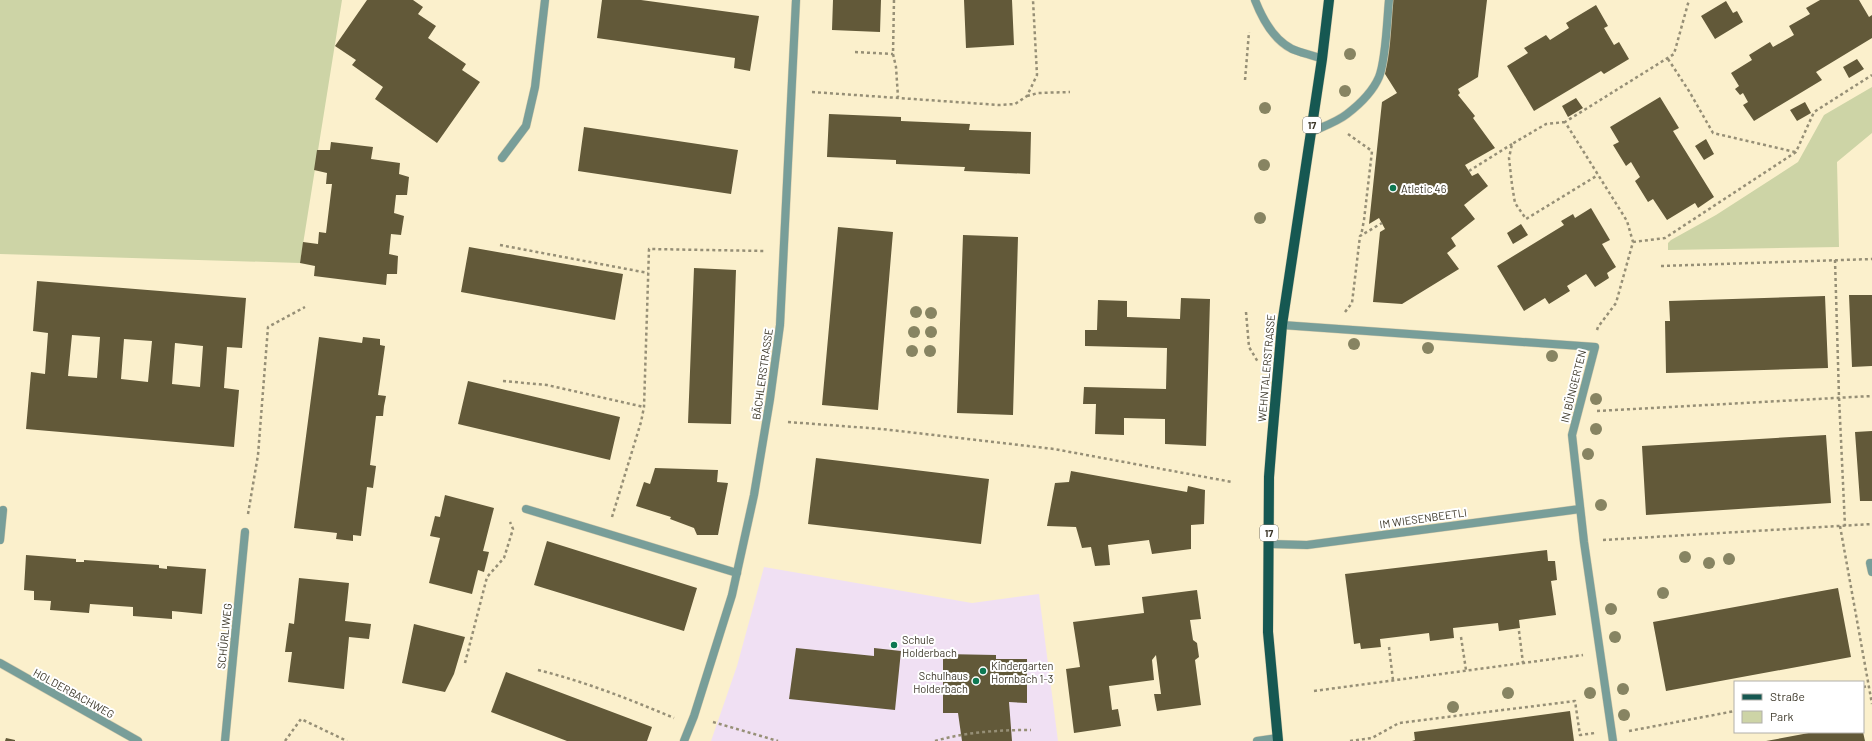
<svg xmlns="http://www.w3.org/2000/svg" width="1872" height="741" viewBox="0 0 1872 741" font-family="Barlow,sans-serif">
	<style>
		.education { fill: #f0e0f3 }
		.green { fill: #cdd4a6 }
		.building { fill: #625939; fill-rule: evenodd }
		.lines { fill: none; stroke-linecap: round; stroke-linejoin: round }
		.service-casing { stroke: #d5cbac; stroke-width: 9 }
		.minor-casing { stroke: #d5cbac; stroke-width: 9 }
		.tertiary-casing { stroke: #d5cbac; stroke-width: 9 }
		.primary-casing { stroke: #d5cbac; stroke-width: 11 }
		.path { stroke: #968f76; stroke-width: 2.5; stroke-dasharray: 3 3; stroke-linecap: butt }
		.service { stroke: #789e99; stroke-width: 8 }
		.minor { stroke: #789e99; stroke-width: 8 }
		.tertiary { stroke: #789e99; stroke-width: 8 }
		.primary { stroke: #165852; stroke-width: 10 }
		.tree { fill: #878462 }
		.poi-dot { fill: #0e7852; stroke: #fff; stroke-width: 1.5 }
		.labels { text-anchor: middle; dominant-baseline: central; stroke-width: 4; stroke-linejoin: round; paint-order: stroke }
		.shield { fill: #fff; stroke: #77746a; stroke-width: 1 }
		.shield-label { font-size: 10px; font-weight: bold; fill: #3d382a }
		.poi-label { font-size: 11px; fill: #3d382a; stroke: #fff; text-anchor: start }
		.street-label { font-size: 11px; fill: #3d382a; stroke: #fff }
	</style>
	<rect width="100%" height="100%" fill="#fbf0cc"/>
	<!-- education -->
	<path class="education" d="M764,567L972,603L1039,594L1058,741H711L737,666Z"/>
	<!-- green -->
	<path class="green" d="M0,0H342L300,263L0,254Z
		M1872,87V133L1837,162L1839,247L1668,250V243L1671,240L1716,215L1798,162L1824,115Z"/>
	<!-- building -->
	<path class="building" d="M367,0H413L423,7L418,14L436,26L428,38L466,64L462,70L480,82L437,143L375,99L383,87L352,65L356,60L335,46Z
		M602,0H641L759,16L750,71L734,68L735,58L597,38Z
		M833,0H881L880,32L832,30Z
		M964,0H1012L1014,45L966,48Z
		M1393,0H1487L1478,77L1458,89L1460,93L1458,95L1475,116L1473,118L1495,148L1465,165L1472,176L1478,173L1488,186L1464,205L1475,219L1451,238L1456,246L1447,253L1459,269L1402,304L1373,302L1380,232L1385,229L1379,218L1369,224L1382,102L1397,93L1385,74Z
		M1820,0H1859L1869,17L1872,15V38L1816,72L1822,80L1754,121L1743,105L1748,102L1743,93L1740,95L1735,89L1739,86L1731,73L1752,60L1749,55L1770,42L1773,47L1794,35L1789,26L1810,14L1806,8Z
		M1726,1L1733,13L1737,11L1743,22L1715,39L1701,16Z
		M1596,5L1608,26L1604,28L1614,45L1619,42L1629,59L1604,74L1601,71L1534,111L1507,66L1528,53L1524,48L1546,35L1550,40L1569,28L1566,23Z
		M1857,59L1864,69L1849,78L1843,67Z
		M1660,97L1679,128L1673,131L1714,197L1698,208L1695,203L1667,220L1653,199L1648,202L1635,181L1640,177L1631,162L1626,166L1613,145L1619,142L1610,127Z
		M1576,98L1583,108L1568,117L1562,106Z
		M1805,102L1811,113L1797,121L1790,110Z
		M829,114L901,117V121L970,124L969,130L1031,132L1030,174L964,171L965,167L896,164V160L827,157Z
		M584,127L738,150L731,194L578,171Z
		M1706,139L1714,154L1704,160L1695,146Z
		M331,142L373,147L371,159L400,163L399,174L409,177L407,195H396L394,213L404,216L401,235L391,234L389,254L398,256L397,274H387L386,285L314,276L315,266L300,263L303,242L318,244L319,232L326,233L332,184H326L327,173L314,170L317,150H330Z
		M1591,208L1610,240L1602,244L1616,267L1607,273L1609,278L1595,287L1586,274L1567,286L1570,291L1549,304L1545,298L1524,311L1497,266L1564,225L1561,221L1573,214L1575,218Z
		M1521,224L1528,235L1513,244L1507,233Z
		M838,227L893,232L878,410L822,405Z
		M963,235L1018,237L1013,415L957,413Z
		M469,247L623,274L615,320L461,292Z
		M694,268L736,270L731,424L688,423Z
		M37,281L246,298L242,348L227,347L224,388L239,390L234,447L26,429L31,372L45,374L48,333L33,331ZM72,335L100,337L97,378L68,376ZM124,339L152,341L148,382L121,379ZM175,343L203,346L200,387L172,384Z
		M1849,295H1872V366L1852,367Z
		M1825,296L1828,368L1666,373L1665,321H1670L1669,301Z
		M1181,298L1210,299L1206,446L1165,444V419L1124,418V435L1095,434L1096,404H1083L1084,387L1166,389L1167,348L1085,346V330H1097L1098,300L1127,301V317L1180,319Z
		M319,337L362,343L363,337L380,339V345L385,346L378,395L386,396L384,406L383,416H376L370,465L376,466L373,488L367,487L361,536L353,535V541L336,539L337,533L294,528Z
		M468,381L620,417L610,460L458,424Z
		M1872,431V501H1860L1855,432Z
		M1826,435L1831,503L1646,515L1642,446Z
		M816,458L989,479L981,544L808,524Z
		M655,468L718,470L717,482L728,483L718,535H697L694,528L670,519L671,517L636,506L644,482L650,484Z
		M1071,471L1187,492L1188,486L1205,490L1204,524L1191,525V549L1152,554L1149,540L1108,545L1110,565L1095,566L1091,547L1082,548L1076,527L1047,526L1055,483L1069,482Z
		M445,495L494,508L483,551L489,552L484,572L478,570L472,594L429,583L440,538L430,536L435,516L440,517Z
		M547,541L697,588L684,631L534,585Z
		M1547,550L1548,561H1555L1557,580L1551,581L1556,615L1519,620L1520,628L1499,631L1498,623L1453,628L1454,638L1430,641L1429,633L1380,639L1381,647L1361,649L1360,643L1354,644L1345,574Z
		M26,555L76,559V562H84V560L159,565V568L167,569V566L206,569L202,614L172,611V619L133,616V607L90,604L89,613L50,610L51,601L34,600V591L24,590Z
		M299,578L349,583L345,621L371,624L369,639L349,637L344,689L288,682L292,652H285L289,623L294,624Z
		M1838,588L1851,657L1666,691L1653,622Z
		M1197,590L1201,619L1190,620L1193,640L1197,643L1199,657L1195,660L1201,705L1157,711L1154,694H1161L1156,655L1152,660L1154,680L1109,686L1112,710L1118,709L1121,726L1074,733L1066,669L1080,667L1073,622L1144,613L1142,597Z
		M414,624L465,637L454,674L445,692L402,683Z
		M796,648L874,656V648L901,651L895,710L789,699Z
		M943,654L996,655V659H1027V703L1009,702L1012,741H962L958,713H943Z
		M506,672L652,727L647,741H567L491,712Z
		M1570,711L1574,741H1412L1415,740L1414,732Z
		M1814,732H1863L1865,741H1766Z
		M6,738L15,740V741H5Z"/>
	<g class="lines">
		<defs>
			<path id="service" d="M1311,132C1322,127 1337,122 1347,114C1360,104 1373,91 1379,77C1386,60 1387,20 1389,0
				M502,158L526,126L535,87L545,0
				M526,509L737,573
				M0,540L3,510
				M1872,563H1870L1872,572
				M1257,741L1278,738"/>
			<path id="minor" d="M1282,325L1595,347L1572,435L1584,542L1613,741
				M1269,544L1307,545L1580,509
				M0,663L138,741
				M225,741L245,532
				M684,741L694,716L732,595L754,495L770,399L780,325L796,0"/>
			<path id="tertiary" d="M1255,0C1262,18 1274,40 1292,49C1301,53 1313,55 1322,59"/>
			<path id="primary" d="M1278,741L1268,632L1269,477L1272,439L1282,325L1322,59L1329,0"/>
		</defs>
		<!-- service casing -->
		<use href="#service" class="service-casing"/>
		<!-- minor casing -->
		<use href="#minor" class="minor-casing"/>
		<!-- tertiary casing -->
		<use href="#tertiary" class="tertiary-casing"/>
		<!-- primary casing -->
		<use href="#primary" class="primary-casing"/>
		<!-- path -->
		<path class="path" d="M894,0L893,54L896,67L898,97
			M855,52L893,54
			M1668,59L1689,91L1713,133L1795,152
			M1245,80L1249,32
			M812,92L999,105L1015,104L1027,96L1037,75L1033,0
			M1027,96L1038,93L1070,92
			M1565,122L1546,124L1512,144L1509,158L1512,185L1515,203L1526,219L1598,175
			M1348,134L1372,151L1364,220L1361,236
			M1469,171L1512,144
			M1633,242L1665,238L1796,152L1814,112L1872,75
			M500,245L648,273
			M1835,260L1839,397L1845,526
			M1661,266L1872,259
			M1246,312L1249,347L1258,362
			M1345,312L1352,303L1360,236L1382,223
			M1597,330L1598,327L1616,303L1633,242L1627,221L1565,122L1674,54L1689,0
			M503,381L547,385L644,407
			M1597,411L1872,396
			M788,422L882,429L1054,449L1232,482
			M248,514L258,455L268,327L305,307
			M612,517L641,422L644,407L649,249L765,251
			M1840,526L1872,704
			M1603,540L1872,524
			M1519,631L1523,663
			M1461,637L1466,670
			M1389,647L1393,680
			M465,663L487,577L504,558L513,529L510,522
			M538,670C586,682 629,699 674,718
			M1863,687L1869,686
			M1314,691L1583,655
			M713,722L778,741
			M1629,731L1735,711
			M285,741L301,719L347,741
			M935,741C966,732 999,730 1031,730
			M1350,741L1372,738L1399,723L1575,701L1580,735L1595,733"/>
		<!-- service -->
		<use href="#service" class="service"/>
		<!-- minor -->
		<use href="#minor" class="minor"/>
		<!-- tertiary -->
		<use href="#tertiary" class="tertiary"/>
		<!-- primary -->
		<use href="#primary" class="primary"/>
	</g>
	<!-- trees -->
	<g class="tree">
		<circle cx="1350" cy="54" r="6"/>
		<circle cx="1345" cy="91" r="6"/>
		<circle cx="1265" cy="108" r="6"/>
		<circle cx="1264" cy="165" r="6"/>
		<circle cx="1260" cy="218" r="6"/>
		<circle cx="916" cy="312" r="6"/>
		<circle cx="931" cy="313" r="6"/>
		<circle cx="914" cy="332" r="6"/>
		<circle cx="931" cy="332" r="6"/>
		<circle cx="1354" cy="344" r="6"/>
		<circle cx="1428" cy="348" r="6"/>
		<circle cx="912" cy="351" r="6"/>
		<circle cx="930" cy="351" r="6"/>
		<circle cx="1552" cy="356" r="6"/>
		<circle cx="1596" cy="399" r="6"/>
		<circle cx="1596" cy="429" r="6"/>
		<circle cx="1588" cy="454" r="6"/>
		<circle cx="1601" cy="505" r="6"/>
		<circle cx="1685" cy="557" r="6"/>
		<circle cx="1729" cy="559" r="6"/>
		<circle cx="1709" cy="563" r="6"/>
		<circle cx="1663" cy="593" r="6"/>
		<circle cx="1611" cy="609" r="6"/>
		<circle cx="1615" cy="637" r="6"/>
		<circle cx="1623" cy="689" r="6"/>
		<circle cx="1508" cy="693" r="6"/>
		<circle cx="1590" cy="693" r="6"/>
		<circle cx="1453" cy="707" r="6"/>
		<circle cx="1624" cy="715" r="6"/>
	</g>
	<!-- markers -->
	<g class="poi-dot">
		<circle cx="1393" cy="188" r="4"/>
		<circle cx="894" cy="645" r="4"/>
		<circle cx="983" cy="671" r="4"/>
		<circle cx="976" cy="681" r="4"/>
	</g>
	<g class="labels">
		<!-- shield labels -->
		<g class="shield">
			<rect x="1303" y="117" width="18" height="16" rx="3"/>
			<rect x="1260" y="525" width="18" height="16" rx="3"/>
		</g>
		<g class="shield-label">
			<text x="1312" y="125">17</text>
			<text x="1269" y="533">17</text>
		</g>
		<!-- poi labels -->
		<g class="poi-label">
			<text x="1401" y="188">Atletic 46</text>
			<text x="902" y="639">Schule<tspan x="902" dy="13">Holderbach</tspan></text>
			<text x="991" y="665">Kindergarten<tspan x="991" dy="13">Hornbach 1-3</tspan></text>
			<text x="968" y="675" text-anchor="end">Schulhaus<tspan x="968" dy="13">Holderbach</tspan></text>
		</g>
		<!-- street labels -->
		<g class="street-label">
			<text transform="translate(1266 368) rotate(-85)">WEHNTALERSTRASSE</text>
			<text transform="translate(762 374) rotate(-82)">BÄCHLERSTRASSE</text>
			<text transform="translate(1573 386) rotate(-76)">IN BÜNGERTEN</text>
			<text transform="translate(1423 518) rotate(-8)">IM WIESENBEETLI</text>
			<text transform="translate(224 636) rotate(-84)">SCHÜRLIWEG</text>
			<text transform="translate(74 693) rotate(29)">HOLDERBACHWEG</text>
		</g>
	</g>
	<!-- legend -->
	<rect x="1734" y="681" width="130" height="52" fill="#ffffff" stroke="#b1afaa"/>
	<rect x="1742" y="694" width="20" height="6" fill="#165852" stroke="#b1afaa"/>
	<text x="1770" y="701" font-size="12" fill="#3d382a">Straße</text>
	<rect x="1742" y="711" width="20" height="12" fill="#cdd4a6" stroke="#b1afaa"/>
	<text x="1770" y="721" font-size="12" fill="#3d382a">Park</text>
</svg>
